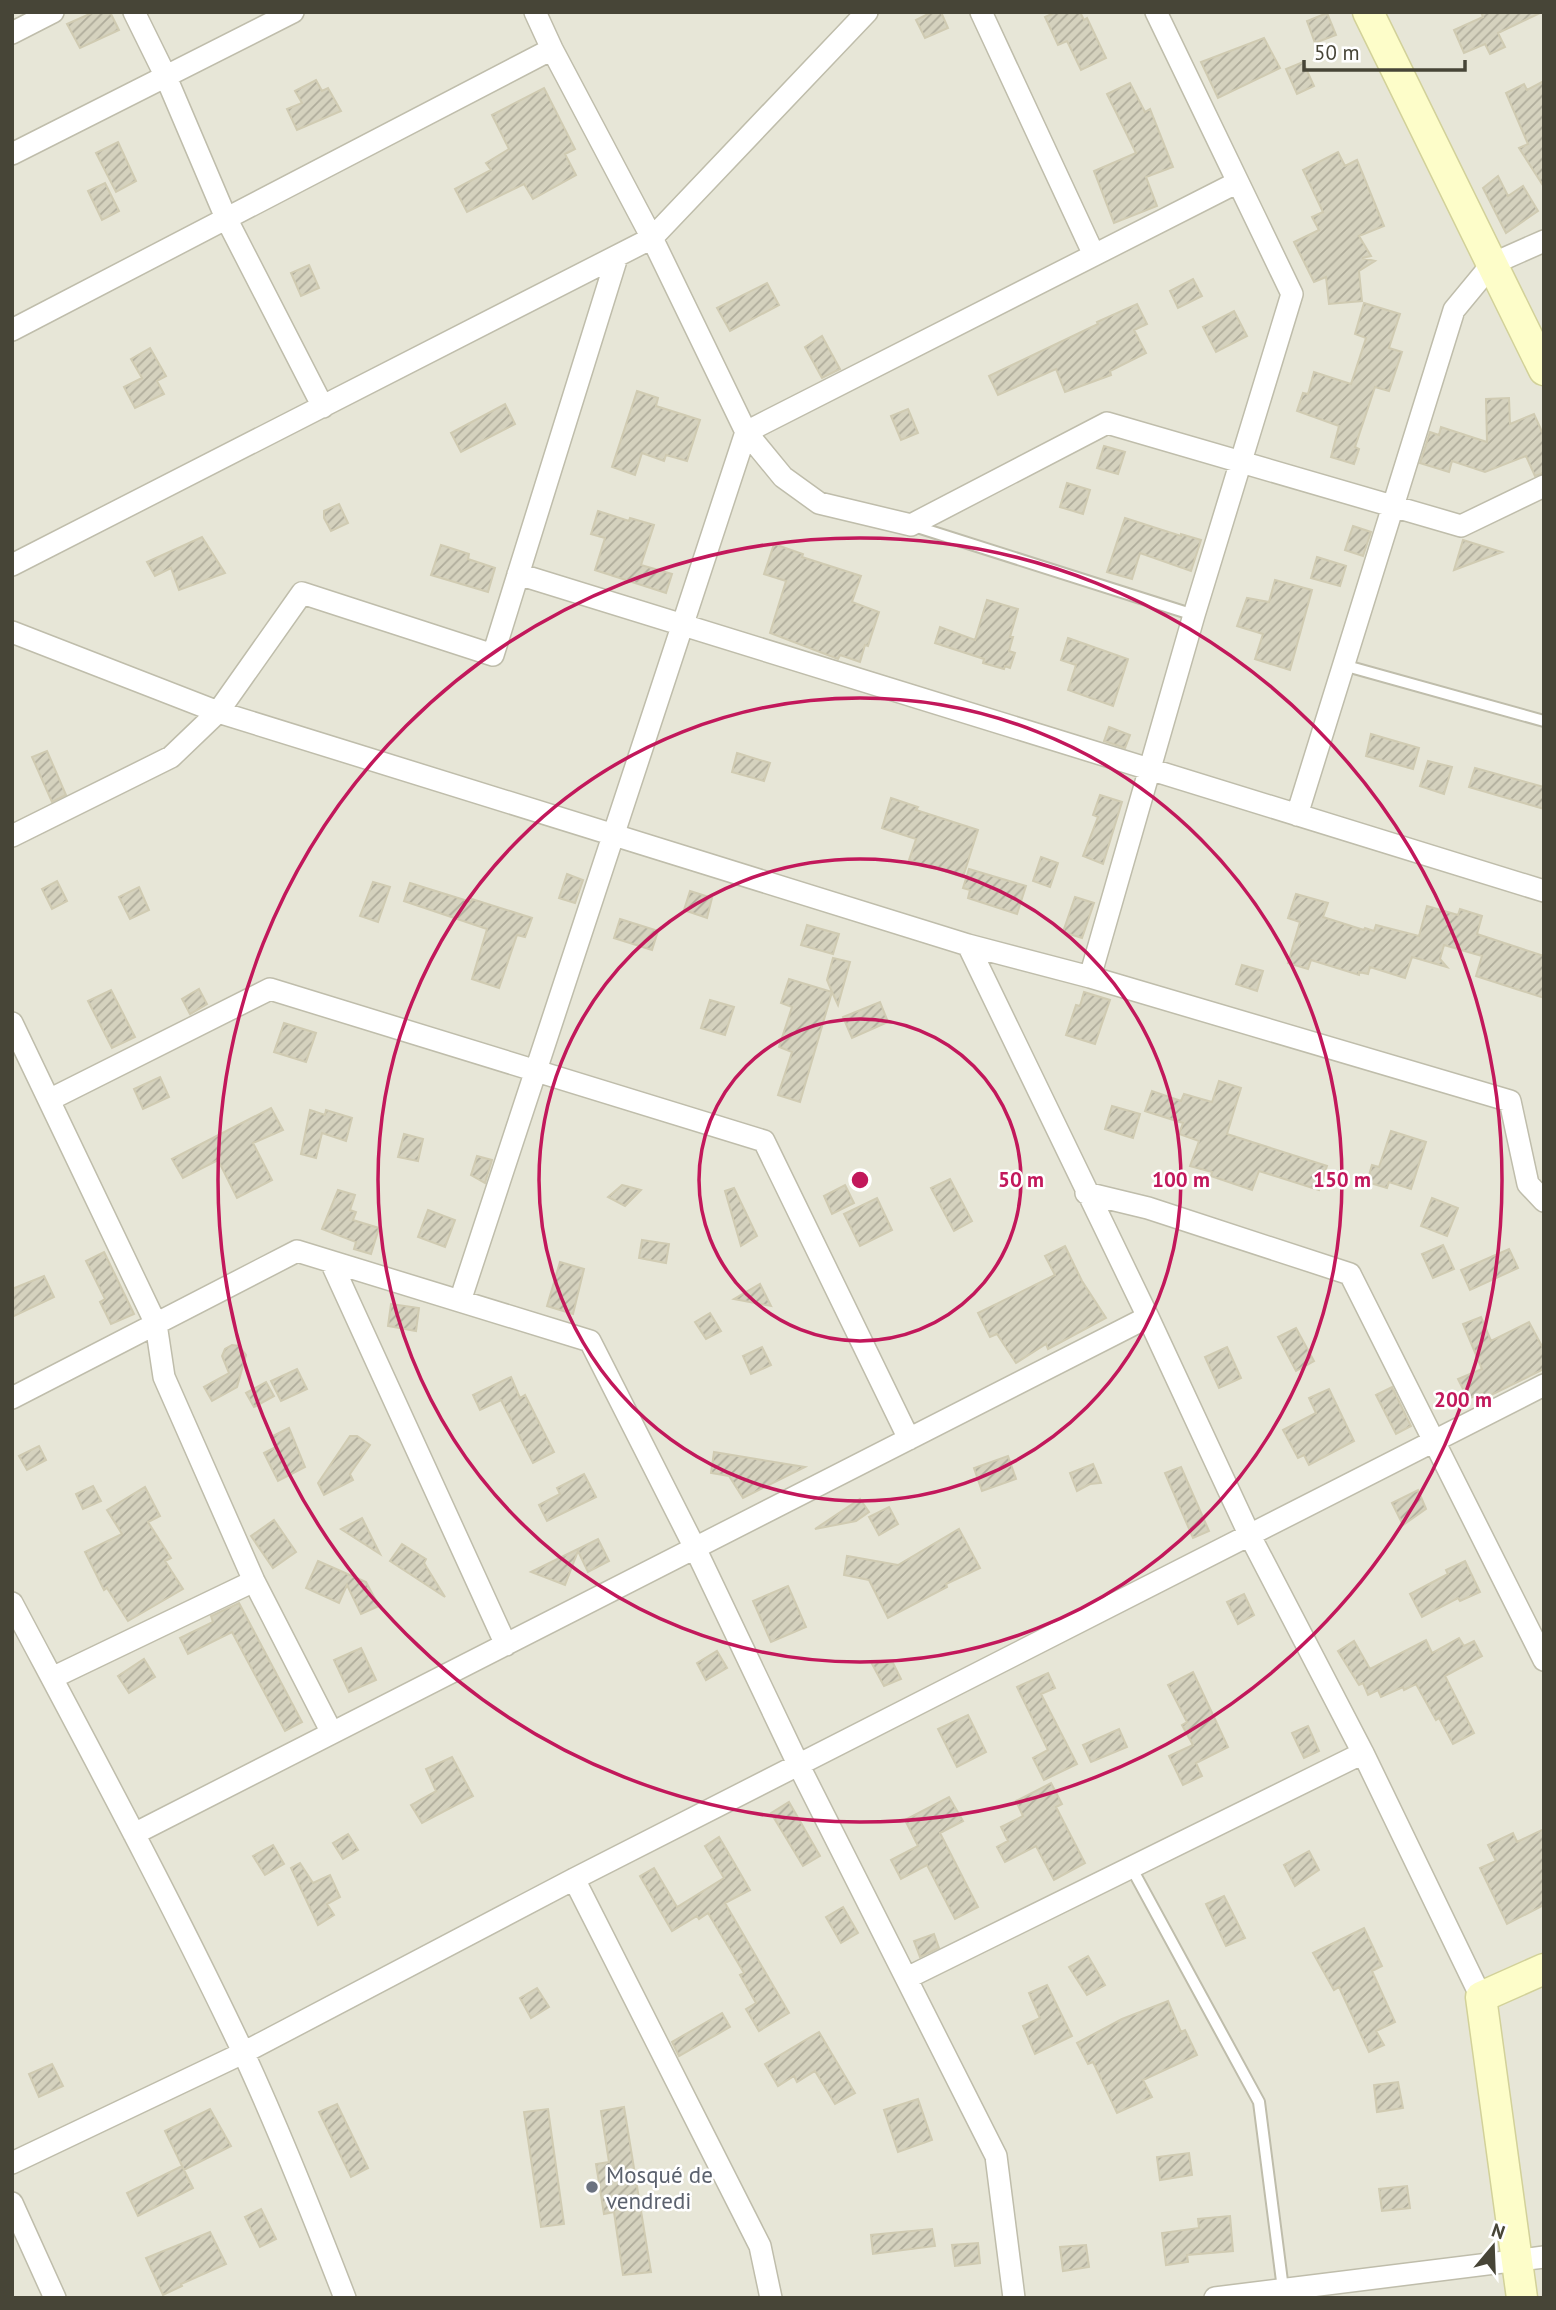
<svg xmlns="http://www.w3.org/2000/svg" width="1556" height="2310" viewBox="0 0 1556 2310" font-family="'PT Sans',sans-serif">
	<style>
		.residential { fill: #e7e6d7 }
		.building { fill: url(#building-hatch); stroke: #d0cbb2; stroke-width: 2 }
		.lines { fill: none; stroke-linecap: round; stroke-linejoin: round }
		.lane-casing { stroke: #bfbdab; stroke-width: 14 }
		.street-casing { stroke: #bfbdab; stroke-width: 24 }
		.secondary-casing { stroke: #d2d199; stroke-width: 33 }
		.lane { stroke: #fff; stroke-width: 10 }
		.street { stroke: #fff; stroke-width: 21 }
		.secondary { stroke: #fdfdc9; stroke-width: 30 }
		.ring { fill: none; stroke: #c2185b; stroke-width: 3.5 }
		.worship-dot { fill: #6b7280; stroke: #fff; stroke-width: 2.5 }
		.labels { text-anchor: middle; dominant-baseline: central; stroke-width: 5; stroke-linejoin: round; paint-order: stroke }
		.worship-label { font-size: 23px; fill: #5b616d; stroke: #fff; text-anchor: start }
		.centre { fill: #c2185b; stroke: #fff; stroke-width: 3.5 }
		.ring-label { font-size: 21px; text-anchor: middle; font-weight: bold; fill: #c2185b; stroke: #fff; stroke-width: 5; stroke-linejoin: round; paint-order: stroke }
	</style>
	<defs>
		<pattern id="building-hatch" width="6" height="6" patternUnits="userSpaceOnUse" patternTransform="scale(1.75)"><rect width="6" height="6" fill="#d5d2be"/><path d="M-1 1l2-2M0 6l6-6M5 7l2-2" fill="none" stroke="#afac9b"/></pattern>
	</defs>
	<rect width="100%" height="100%" fill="#f4f3e9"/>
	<!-- residential -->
	<path class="residential" d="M12,12H1544V2298H12Z"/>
	<!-- building -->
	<path class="building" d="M94,12H110L119,30L80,48L67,24Z
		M932,12H941L948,28L925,38L916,20Z
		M1056,12H1080L1084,20L1087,18L1106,58L1081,70L1067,41L1058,45L1045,17Z
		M1481,12H1542L1498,33L1505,47L1490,54L1485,44L1464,53L1454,30L1483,17Z
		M1327,13L1336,35L1315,43L1307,21Z
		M1264,38L1280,68L1218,98L1201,62Z
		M1303,62L1314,86L1297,94L1286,69Z
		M316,80L322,91L328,88L341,111L297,130L287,109L302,103L295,91Z
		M1544,81V187L1519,148L1528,144L1506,93L1524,84L1527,90Z
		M1130,83L1145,112L1150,109L1173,167L1146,177L1157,206L1114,223L1094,171L1136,153L1107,94Z
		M544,88L575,149L565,154L576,175L533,199L524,184L467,212L455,189L491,170L486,163L509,149L492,115Z
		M118,142L136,181L116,192L96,153Z
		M1338,152L1345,166L1357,160L1384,226L1359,236L1371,256L1362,258L1375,261L1359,271L1362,301L1329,304L1326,277L1314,282L1294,242L1319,230L1312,217L1323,212L1303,170Z
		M1498,176L1508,196L1523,186L1538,211L1506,233L1483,188Z
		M105,183L119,211L102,220L88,191Z
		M309,265L319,288L301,296L291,273Z
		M1193,279L1202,296L1178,308L1170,291Z
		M767,283L779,305L730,331L717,308Z
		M1364,303L1400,314L1389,348L1402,352L1389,391L1375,387L1355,447L1359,449L1354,464L1331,457L1339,426L1297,411L1303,393L1308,394L1314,372L1351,384L1366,338L1355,334Z
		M1137,304L1147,324L1134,330L1146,353L1110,371L1111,375L1065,392L1056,369L998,395L989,376L1098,324L1097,322Z
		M1234,311L1247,336L1216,352L1203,327Z
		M822,336L840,369L822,378L805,347Z
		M150,348L166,376L157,381L164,394L135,408L124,387L142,378L131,359Z
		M637,391L658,398L656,406L700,420L687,461L666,455L664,461L642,453L635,475L612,467Z
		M1509,398L1510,424L1534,414L1544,436V473L1535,476L1526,456L1485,472L1452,461L1449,472L1420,463L1430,432L1439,435L1441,427L1487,442L1486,399Z
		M505,404L515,424L461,452L451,433Z
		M908,409L918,433L901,440L891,416Z
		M1104,446L1125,452L1118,474L1097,468Z
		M1067,483L1090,490L1083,514L1060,507Z
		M339,504L348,523L331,531L324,518V511Z
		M598,511L629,521L630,518L654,525L641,565L672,574L666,593L595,570L605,538L591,534Z
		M1125,518L1181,536V534L1201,540L1191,571L1140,553L1132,579L1107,572Z
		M1353,526L1371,532L1363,556L1345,550Z
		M202,537L225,573L179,590L171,568L155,576L147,562Z
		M1463,540L1502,552L1454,570Z
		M774,544L803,554L802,557L861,576L852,602L879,612L868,646L865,645L860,662L840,655L838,659L770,633L786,581L764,574Z
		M441,545L469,554L468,559L495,568L488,592L431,575Z
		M1317,557L1346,566L1340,586L1311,578Z
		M1275,580L1312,590L1290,670L1255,659L1263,634L1237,626L1247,598L1269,602Z
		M987,600L1018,609L1010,637H1013L1009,651L1015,653L1010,668L1005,666L1004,669L983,663L984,659L935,643L940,627L975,640Z
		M1068,638L1128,659L1113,706L1068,690L1076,665L1061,660Z
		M1109,727L1130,735L1125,748L1104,741Z
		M1371,734L1419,748L1413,769L1366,756Z
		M47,751L66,795L52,802L32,757Z
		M737,753L770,763L764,781L732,772Z
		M1428,761L1452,767L1444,794L1420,786Z
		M1475,768L1544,787V809L1469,787Z
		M1100,795L1122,802L1103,864L1083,856L1098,817L1093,815Z
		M891,798L918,807L916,810L978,830L963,877L909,860L916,839L882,828Z
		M1041,857L1058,863L1050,887L1033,881Z
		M969,869L1026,886L1017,914L968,898L970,890L963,888Z
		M567,874L583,880L575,903L559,898Z
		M57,881L67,901L52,909L42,889Z
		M373,882L390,887L378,922L360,916Z
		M410,883L471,902L472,899L532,918L525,937L517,935L499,988L472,979L487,929L404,901Z
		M139,887L149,910L130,919L119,897Z
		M690,891L712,898L707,918L684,910Z
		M1296,894L1328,903L1323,917L1364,930L1365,928L1374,931L1376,925L1419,936L1427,906L1458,915L1460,909L1482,916L1477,934L1544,956V998L1476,976L1482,956L1444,945L1440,959L1447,967L1412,957L1405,978L1370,967L1368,974L1359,972V975L1311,960L1308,969L1288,963L1300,922L1288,918Z
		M1075,897L1094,903L1082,938L1063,932Z
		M620,919L658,931L652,950L614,938Z
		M807,925L839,934L833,954L801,945Z
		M833,958L850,962L838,1005L832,992L800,1102L778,1095L792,1052L779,1047L792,1007L781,1003L789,979L832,992L827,980Z
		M1242,965L1263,971L1257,991L1236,984Z
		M199,989L207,1004L190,1014L182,999Z
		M111,990L135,1037L112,1048L88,1001Z
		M1084,992L1110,1000L1095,1044L1066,1035L1076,1005L1080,1006Z
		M710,1000L734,1007L725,1035L701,1028Z
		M880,1002L888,1022L852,1038L843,1017Z
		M284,1023L316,1033L306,1062L274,1052Z
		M160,1077L169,1097L143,1109L134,1089Z
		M1219,1081L1241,1088L1227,1134L1327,1166L1319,1190L1259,1171L1252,1190L1211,1176L1212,1172L1190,1166L1199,1141L1179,1134L1183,1123L1145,1111L1152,1091L1181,1101L1184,1094L1212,1102Z
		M1112,1106L1140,1114L1133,1138L1105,1129Z
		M271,1108L283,1130L253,1143L272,1180L237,1198L218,1160L183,1178L172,1159Z
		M310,1110L325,1115L326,1110L352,1118L346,1141L322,1133L316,1158L301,1154Z
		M1391,1131L1426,1142L1411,1189L1389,1182L1387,1188L1367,1182L1372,1165L1379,1167Z
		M404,1134L423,1139L418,1161L398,1157Z
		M477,1156L492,1160L485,1183L471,1175Z
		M950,1179L972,1221L954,1231L931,1188Z
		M622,1185L641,1190L625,1206L608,1197Z
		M845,1185L854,1203L832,1214L824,1196Z
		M734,1188L757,1236L741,1246L725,1191Z
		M338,1190L355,1195L350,1210L356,1212L353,1220L379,1228L371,1254L354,1249L356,1242L322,1229Z
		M877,1198L892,1230L860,1246L844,1214Z
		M1432,1198L1458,1208L1447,1236L1421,1226Z
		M428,1210L455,1220L445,1247L418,1237Z
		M642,1240L669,1244L666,1263L639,1258Z
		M1443,1245L1454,1269L1433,1278L1422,1254Z
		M1065,1246L1082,1281L1106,1318L1048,1349L1046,1344L1016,1363L997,1334L990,1337L978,1313L1055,1275L1045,1256Z
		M1509,1249L1518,1268L1470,1290L1461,1270Z
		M104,1252L134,1314L111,1324L100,1302L105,1299L86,1261Z
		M560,1262L584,1269L573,1314L547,1306Z
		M44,1276L54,1297L12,1317V1289Z
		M760,1284L771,1306L734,1299Z
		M391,1304L419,1308L416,1331L388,1326Z
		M710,1313L721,1331L706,1339L695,1322Z
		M1481,1317L1491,1341L1529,1322L1544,1350V1369L1485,1398L1482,1393L1468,1399L1458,1379L1482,1369L1463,1324Z
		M1296,1328L1314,1361L1296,1371L1278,1337Z
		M232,1345L239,1346L246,1355L237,1387L212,1401L204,1387L229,1373L222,1356L225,1349Z
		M762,1347L771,1365L751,1374L743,1356Z
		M1227,1347L1241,1378L1219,1388L1205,1357Z
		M297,1369L307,1389L281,1401L271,1381Z
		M511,1377L520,1398L525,1395L554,1452L533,1463L501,1400L480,1410L473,1395Z
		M266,1382L274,1396L254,1407L246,1393Z
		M1392,1387L1411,1426L1396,1434L1376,1395Z
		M1329,1389L1354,1441L1309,1465L1304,1455L1298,1458L1283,1430L1316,1413L1309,1398Z
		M289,1428L305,1467L278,1481L264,1453L276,1447L271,1437Z
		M350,1436H357L370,1445L350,1474L353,1480L324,1495L318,1483Z
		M39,1446L46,1460L27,1470L19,1456Z
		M714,1452L805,1467L743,1498L729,1476L711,1473Z
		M1008,1456L1016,1479L982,1491L974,1468Z
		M1093,1464L1101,1483L1090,1484L1077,1491L1070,1473Z
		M1181,1467L1209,1531L1193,1538L1165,1473Z
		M584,1474L596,1497L547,1521L539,1505L560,1494L557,1488Z
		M93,1486L101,1501L83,1509L76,1494Z
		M145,1487L160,1516L148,1522L171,1558L165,1561L183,1589L128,1621L107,1588L104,1590L85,1552L122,1534L107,1510Z
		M1418,1490L1426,1509L1403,1525L1392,1503Z
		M860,1499L869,1512L856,1521L815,1529Z
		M889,1507L898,1524L879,1535L869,1517Z
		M362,1518L380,1554L341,1529Z
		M274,1520L296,1552L273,1568L251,1536Z
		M959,1529L980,1568L946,1584L947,1587L888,1618L869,1580L844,1575L847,1556L898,1565Z
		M598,1539L609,1561L588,1572L578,1551L565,1585L531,1572Z
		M402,1544L426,1559L424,1563L445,1597L390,1561Z
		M318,1561L366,1582L379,1606L361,1614L347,1585L339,1603L306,1588Z
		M1465,1561L1480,1592L1460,1601L1458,1598L1422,1617L1410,1594L1448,1574L1446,1570Z
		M788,1586L806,1627L771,1642L753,1601Z
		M1244,1594L1254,1615L1238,1624L1227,1602Z
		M239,1603L302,1722L285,1731L232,1632L188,1654L180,1638L213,1622L211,1616Z
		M1459,1638L1464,1646L1474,1641L1482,1656L1445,1676L1474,1733L1453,1744L1439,1718L1436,1720L1416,1684L1404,1690L1403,1687L1381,1697L1378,1690L1368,1695L1363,1683L1359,1685L1338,1651L1354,1641L1370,1669L1426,1640L1432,1653Z
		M361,1648L376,1680L349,1692L334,1660Z
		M717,1651L727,1668L706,1680L697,1663Z
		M144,1659L155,1677L129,1693L118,1676Z
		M871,1662L893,1663L901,1679L884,1686Z
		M1193,1672L1228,1747L1196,1763L1202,1776L1183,1785L1169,1756L1193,1745L1182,1725L1187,1722L1168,1685Z
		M1048,1673L1055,1688L1041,1694L1077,1764L1044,1780L1033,1758L1048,1750L1017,1687Z
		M968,1715L986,1752L957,1767L938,1729Z
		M1308,1726L1319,1751L1304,1758L1292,1733Z
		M1119,1729L1127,1747L1091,1762L1083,1745Z
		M452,1757L473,1796L422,1823L411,1805L436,1791L426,1769Z
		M1051,1783L1062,1804L1056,1807L1085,1863L1054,1880L1036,1846L1005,1862L997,1847L1008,1841L1001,1827L1023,1816L1016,1801Z
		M949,1797L963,1821L940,1833L978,1907L955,1919L927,1865L901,1879L891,1860L918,1846L905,1820Z
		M789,1802L820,1856L803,1866L771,1813Z
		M1544,1829V1905L1507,1924L1480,1868L1496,1861L1488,1845L1513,1833L1517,1842Z
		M348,1834L358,1850L343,1859L333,1843Z
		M719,1837L750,1890L725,1903L789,2013L759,2031L746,2009L756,2003L740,1975L744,1973L708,1913L699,1919L697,1916L672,1931L640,1876L654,1868L677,1907L724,1878L705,1846Z
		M273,1845L284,1864L265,1875L253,1856Z
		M1309,1851L1319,1870L1295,1886L1284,1865Z
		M300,1863L313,1883L330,1875L340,1897L327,1904L334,1915L318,1925L291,1868Z
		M1224,1896L1245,1938L1226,1946L1206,1904Z
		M843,1907L858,1933L841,1943L826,1917Z
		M1364,1928L1382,1966L1372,1971L1395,2022L1376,2031L1384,2045L1369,2052L1339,1987L1334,1990L1313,1953Z
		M934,1934L939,1948L920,1957L914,1941Z
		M1088,1956L1105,1985L1087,1995L1069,1967Z
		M1047,1985L1072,2036L1035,2054L1023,2026L1040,2018L1029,1993Z
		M537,1988L549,2007L531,2018L520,1998Z
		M1168,2001L1181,2032L1185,2030L1197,2055L1143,2080L1152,2097L1117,2113L1093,2062L1088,2064L1077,2043L1122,2019Z
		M722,2013L730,2027L679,2056L672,2042Z
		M819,2032L855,2093L835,2104L815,2071L797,2082L794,2076L778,2086L765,2064Z
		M52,2064L63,2086L39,2097L29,2074Z
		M1398,2082L1403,2108L1377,2112L1374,2085Z
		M918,2099L932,2140L898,2152L884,2110Z
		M337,2104L368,2168L351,2177L319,2112Z
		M624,2107L651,2272L623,2275L614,2212L604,2214L596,2164L609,2162L601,2111Z
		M210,2109L231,2146L184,2170L165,2131Z
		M548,2109L564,2224L541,2227L524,2112Z
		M1189,2153L1192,2175L1160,2180L1157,2157Z
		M182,2166L193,2188L138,2216L127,2193Z
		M1407,2186L1410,2208L1382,2211L1379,2189Z
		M261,2209L276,2239L260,2247L245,2217Z
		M1230,2216L1233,2251L1187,2255L1188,2262L1166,2265L1162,2233L1199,2228L1198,2219Z
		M932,2229L935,2246L873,2254L871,2235Z
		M210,2232L226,2264L181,2284L182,2286L163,2295L146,2258Z
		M978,2243L980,2263L955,2266L952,2245Z
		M1086,2245L1089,2267L1063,2271L1060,2247Z"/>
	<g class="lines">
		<defs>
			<path id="lane" d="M914,526L1194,615
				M1343,665L1544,721
				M1131,1867L1259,2102L1283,2289"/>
			<path id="street" d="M134,12L166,77L226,218L323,407
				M535,12L552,49L652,238L746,432L783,477L819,503L911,525L1107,423L1461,526L1544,486
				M981,12L1094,255
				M12,33L53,12
				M12,154L293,12
				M12,330L552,49
				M12,565L652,238L867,12
				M518,574L1544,891
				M12,632L218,712L968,945L1090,977L1510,1101L1528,1184L1544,1201
				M1297,815L1454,310L1492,264L1544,241
				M12,836L171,757L218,712L302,593L493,655L617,257
				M968,945L1148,1317L1249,1534L1363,1753L1481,1997
				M1090,977L1194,615L1292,294L1156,12
				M12,1023L156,1324L164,1377L254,1581L332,1733
				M49,1100L270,989L764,1141L909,1439
				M1086,1193L1148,1208L1350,1274L1544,1660
				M331,1262L506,1645
				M460,1301L746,432L1238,182
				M12,1398L297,1251L590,1341L695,1548L798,1764L996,2156L1014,2298
				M12,1603C91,1752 171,1900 243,2052C280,2132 313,2215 345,2298
				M52,1678L254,1581
				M134,1834L1148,1317
				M574,1879L760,2246L771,2298
				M907,1978L1363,1753
				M12,2163L243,2053L574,1879L1544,1385
				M12,2203L55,2298
				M1215,2298L1544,2257"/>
			<path id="secondary" d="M1368,12L1544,370
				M1522,2298L1481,1997L1544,1969"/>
		</defs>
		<!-- lane casing -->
		<use href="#lane" class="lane-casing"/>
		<!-- street casing -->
		<use href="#street" class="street-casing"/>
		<!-- secondary casing -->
		<use href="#secondary" class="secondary-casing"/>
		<!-- lane -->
		<use href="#lane" class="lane"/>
		<!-- street -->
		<use href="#street" class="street"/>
		<!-- secondary -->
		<use href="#secondary" class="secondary"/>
	</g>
	<!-- distance rings -->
	<g class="ring">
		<circle cx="860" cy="1180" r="161"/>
		<circle cx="860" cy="1180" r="321"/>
		<circle cx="860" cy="1180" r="482"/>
		<circle cx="860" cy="1180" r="642"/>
	</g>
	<!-- markers -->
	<circle class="worship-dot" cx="592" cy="2187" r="7"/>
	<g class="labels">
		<!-- worship labels -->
		<g class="worship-label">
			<text x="606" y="2174">Mosqué de<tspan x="606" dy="26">vendredi</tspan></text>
		</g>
	</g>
	<circle cx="860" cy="1180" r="10" class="centre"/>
	<g class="ring-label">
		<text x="1021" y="1187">50 m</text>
		<text x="1181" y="1187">100 m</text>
		<text x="1342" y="1187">150 m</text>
		<text x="1463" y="1407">200 m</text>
	</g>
	<!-- border -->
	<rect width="1556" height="2310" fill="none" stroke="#474537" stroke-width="28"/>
	<!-- north arrow -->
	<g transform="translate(1493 2247) rotate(19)" stroke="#ffffff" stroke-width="5" paint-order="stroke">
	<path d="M0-5L12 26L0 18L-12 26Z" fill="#474537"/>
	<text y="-10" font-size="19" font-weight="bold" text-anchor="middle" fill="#474537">N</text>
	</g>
	<!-- scale -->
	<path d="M1304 60v10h161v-10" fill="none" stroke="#474537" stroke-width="3.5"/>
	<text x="1314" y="60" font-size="21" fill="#474537" stroke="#ffffff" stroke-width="5" paint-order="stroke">50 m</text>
</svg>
